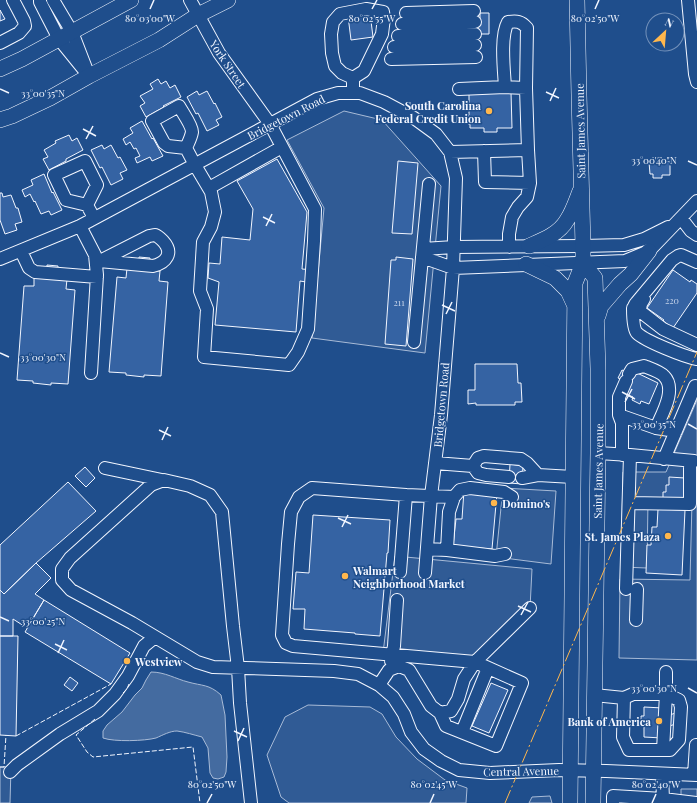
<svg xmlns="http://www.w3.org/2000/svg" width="697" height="803" viewBox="0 0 697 803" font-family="'Playfair Display',serif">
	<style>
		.built { fill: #305b95; stroke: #a8bbd7 }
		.water { fill: #446ba0; stroke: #a8bbd7 }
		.building { fill: #3563a3; stroke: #f2f6ff }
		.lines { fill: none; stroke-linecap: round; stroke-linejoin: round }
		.minor-casing { stroke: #f2f6ff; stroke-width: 14 }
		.major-casing { stroke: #f2f6ff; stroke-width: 16 }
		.minor { stroke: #1f4e8c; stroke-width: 12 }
		.major { stroke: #1f4e8c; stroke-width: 15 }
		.fence { stroke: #f2f6ff; stroke-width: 1; stroke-dasharray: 5 2; stroke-linecap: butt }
		.power { stroke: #ffb74d; stroke-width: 1; stroke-dasharray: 14 3 2 3; stroke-linecap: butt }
		.ticks { fill: none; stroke: #f2f6ff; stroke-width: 1.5 }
		.poi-dot { fill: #ffb74d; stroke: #1f4e8c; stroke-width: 1.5 }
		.labels { text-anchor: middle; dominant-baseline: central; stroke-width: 3; stroke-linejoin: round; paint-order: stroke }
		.number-label { font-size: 9px; fill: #c3d1e8 }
		.street-label { font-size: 11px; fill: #f2f6ff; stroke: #1f4e8c }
		.poi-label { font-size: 11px; font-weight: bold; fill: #f2f6ff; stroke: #1f4e8c; text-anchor: end }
		.ticks-label { font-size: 10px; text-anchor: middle; fill: #f2f6ff; stroke: #1f4e8c; stroke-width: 3; stroke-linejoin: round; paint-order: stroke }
	</style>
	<rect width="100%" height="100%" fill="#1f4e8c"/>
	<!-- built -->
	<path class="built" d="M344,111L382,120L441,186L425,353L312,338L324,208L287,140Z
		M697,400V660L619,658L620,579L690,580L692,502L648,500L647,568L621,567L623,472H666Z
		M503,488L556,491L551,564L496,557Z
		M395,556L532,569L530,608L474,664L383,653Z
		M308,705L370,707L382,714L396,737L417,759L445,780L467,788L466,803H289L281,797L267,755L285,717Z
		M0,767H11L10,803H0Z
		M681,789H697V803H681Z
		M550,796L552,803H529L532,797Z"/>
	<!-- water -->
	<path class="water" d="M151,672C165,672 176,679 188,682C202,686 209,684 221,695L225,715L227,757L226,772L224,777L218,779L213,778L210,773L208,748L202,737C194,735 185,732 177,731C170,731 163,735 156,738C145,741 114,742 103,738V731L107,725L122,712L135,695L142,688L146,680Z"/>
	<!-- building -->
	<path class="building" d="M0,10L5,19L0,21Z
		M370,13L373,37L351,40L348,16Z
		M480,13H489V34H479L464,31L465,62H451L463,18H480Z
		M158,79L161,84L166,81L170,88L175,85L181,97L163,106L164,107L146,117L140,106L145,103L140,96L153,89L150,84Z
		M197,91L199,95L207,91L214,104L215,103L222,117L216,120L219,125L207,131L198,113L196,114L187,97Z
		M511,92L512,128H497V132H484V128H470V124H468V115H469V93Z
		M142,121L152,139L153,138L163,156L152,161L150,157L137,163L135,158L140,156L136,148L134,149L130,142L126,145L123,139L133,133L130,128Z
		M69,135L72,141L77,138L83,150L66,159V161L49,170L43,159L48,157L44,150L56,143L55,141Z
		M102,145L104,149L111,145L118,158L120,157L127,170L120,173L123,179L111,185L102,167L100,168L91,150Z
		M652,158H662V161H670V175H662V178H653V174H650L649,162H652Z
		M277,159L307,212L302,269L314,270L312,283L300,281L296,332L215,325L219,282L208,278L209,263L220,264L222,237L250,240L253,209L237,181Z
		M398,161L418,163L412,234L392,233Z
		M44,174L52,193L53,192L62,210L51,215L49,211L41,214L35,201L34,202L30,194L25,197L22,190L33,185L31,180Z
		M0,193H2L3,197L11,195L16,208H18L22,222L15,224L17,230L5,234L0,220Z
		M139,257L150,258L149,270L160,271L159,281L168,282L161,376L144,375V377L126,375V373L109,372L117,277L126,278L127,268L138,269Z
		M396,257L413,259L406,346L385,344L391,260H396Z
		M47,265L58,266L57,278L67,279L66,289L75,290L68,384L51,383V385L33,383V381L17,380L24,286H34V276L46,277Z
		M673,270L690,282L691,280L697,284V293L673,328L663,321L664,320L647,308Z
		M475,364H517L518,383H521L522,402H515V405H476V403L468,404V390H475Z
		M622,370L634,375L635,372L658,383L649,404L641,401L640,404L632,400L633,397L626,394L630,383L618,378Z
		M510,464L523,466L522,484L509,483Z
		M85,467L95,478L86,487L75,476Z
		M669,477L685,478V499H663V492H666V485H669Z
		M68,482L96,511L36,563L4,594L0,590V545Z
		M464,490L497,493L492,549L453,546L456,519H462Z
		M658,509L685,510L682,575L646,573L647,545H651L652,527H657Z
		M313,515L390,520L388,553H387L380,636L355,634V633L304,629L305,609H293L296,572L309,573Z
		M36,563L51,578L35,594L44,600L27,628L13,619V636H0V590L4,594Z
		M44,600L130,653L111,684L25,632Z
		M0,636H18L16,736L0,735Z
		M70,677L78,683L72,691L64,685Z
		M491,683L508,690L489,733L472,726Z
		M644,707L663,708L667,716L678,712V723L667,727L662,738L644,737V723H641V716H644Z"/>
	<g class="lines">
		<defs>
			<path id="minor" d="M40,0V2L59,39L89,76L72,32L53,0
				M688,0L695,74L697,82
				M406,13L474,11
				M402,24L475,22
				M398,36L475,34
				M0,43L19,33L25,26L24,21L13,0
				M394,47L475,45
				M391,59L476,57
				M353,78L342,73L335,66L332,53L331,34L333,22L340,14L366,9L383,12L384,18L382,34L364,71L353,78V93
				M526,88L505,87C504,70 500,36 508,22C517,21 521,21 527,28L526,88L528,150
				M459,89L505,87
				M186,148L168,146L164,143L152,121L179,106C182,112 192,125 192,132C191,138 188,143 186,148L195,165L211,192L215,212L211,227L203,242L200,291L207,309L204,357L289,365L298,352L308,329L314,241L315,209L270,124L219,53L190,0
				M450,152L528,150L530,183L485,182L484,151
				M209,188L282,147
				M87,205L66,200L54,175L85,161L97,185L87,205L94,218
				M681,218L691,231L697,235
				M80,226L95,255L97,275L91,373
				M509,247V234L512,217L518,207L527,197L530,183
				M423,249L454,247L583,246L624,245L644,239L668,227
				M21,251L29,268L35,272L97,277
				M422,257L453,268L625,261L649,251L697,201
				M0,259L80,226L317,99L338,93H360L384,102L414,118L436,134L450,152L456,178L453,268L441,415L431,496L425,573
				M96,263L149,236C151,236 153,235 155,235C158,236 161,239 163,241C174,253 166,263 153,266L99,261
				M644,299C641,303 639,307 641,312L663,329L697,345
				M414,342L429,184
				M697,359C685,357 645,341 637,333C633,329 633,314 633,308C634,307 635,304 636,303L672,260L678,256L681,255L697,262
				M629,374L632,369L644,366C649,368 661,372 664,376C677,389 662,414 656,428
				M619,415L656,428L676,431
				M598,453L630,455L694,461
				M622,455V423L619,415V397L626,381
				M664,459L695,386
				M435,463L473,466
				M473,466L478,458L484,456L521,459L527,463L538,475
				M473,466L478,473L486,475L509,477
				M105,468L162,480
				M522,478L538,475L573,477
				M629,503L690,504V461
				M427,549L447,550L449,512L454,497L460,490L470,488L504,492L512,497
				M447,550L495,556L505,554
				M400,572L406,495
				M626,589L630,455
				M636,620L637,589
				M391,661L394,646L397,600
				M379,685L389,670L399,666L409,670L431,706L440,713L451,711L458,699L464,679L475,662L530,608
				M594,695L624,698
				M440,713L446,726L496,746L522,683L475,662L293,646L286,643L282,635L288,544L291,512L299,497L312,488L406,495L454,497
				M462,732L488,668
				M663,750L666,694H633L624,698L623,737L629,750H670L679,740L681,707L679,700L666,694V672
				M10,772L17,765L60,734L98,711L115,694L128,676L144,646L155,637
				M662,774L663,799L668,803
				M694,775L696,745
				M251,803L240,703L238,668L233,626L222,512L210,495L190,486L164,480L151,485L70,558L62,569V580L71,590L132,623L197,662L213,667L245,668L334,671L358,674L379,685L393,697L404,714L411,732L424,749L441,761L459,770L490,773L559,770L606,771L697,775
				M613,803V796L663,799L696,803"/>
			<path id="major" d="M0,69L22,59L131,0
				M0,120L12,116L50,98L89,76L159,40L198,15L228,0
				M529,246C543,240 559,234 567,220C573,211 576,201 580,191
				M583,263L595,278L598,369V453L593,803
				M526,264L555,278L568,291L574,304
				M598,316L601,306L620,284L631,274L649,251
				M570,803L575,283L583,263V246L579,95L577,0"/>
		</defs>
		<!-- minor casing -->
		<use href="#minor" class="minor-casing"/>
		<!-- major casing -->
		<use href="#major" class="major-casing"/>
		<!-- minor -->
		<use href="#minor" class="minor"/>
		<!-- major -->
		<use href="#major" class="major"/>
		<!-- fence -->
		<path class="fence" d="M123,693L127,689L129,684
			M95,719L76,735L87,752L93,757L193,747L200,803
			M16,736L111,684
			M0,767H4L6,735"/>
		<!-- power -->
		<path class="power" d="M505,803L697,352"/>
	</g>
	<!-- ticks -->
	<path class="ticks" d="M150,9L154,0M372,9L377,0M595,9L599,0M0,89L9,93M546,92L559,98M550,101L556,88M83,129L96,136M86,139L93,126M688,161L697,165M263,217L275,223M266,226L272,214M442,305L455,311M446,314L452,302M0,353L9,357M622,392L635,399M625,402L632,389M688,424L697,429M159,430L171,436M162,440L168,427M338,518L351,524M342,527L348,515M518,606L531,612M521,615L528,602M0,617L9,621M55,644L67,650M58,653L64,640M688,688L697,693M234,731L247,737M238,741L244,728M207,803L212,794M430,803L434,794M652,803L656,794"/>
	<!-- markers -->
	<g class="poi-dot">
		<circle cx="489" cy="111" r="4"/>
		<circle cx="494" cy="503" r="4"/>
		<circle cx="668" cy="536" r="4"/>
		<circle cx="345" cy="576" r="4"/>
		<circle cx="127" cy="661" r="4"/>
		<circle cx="659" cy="721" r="4"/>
	</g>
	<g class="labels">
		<!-- number labels -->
		<g class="number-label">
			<text x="672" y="300">220</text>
			<text x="399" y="302">211</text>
		</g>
		<!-- street labels -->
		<g class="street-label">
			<text transform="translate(228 64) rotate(56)">York Street</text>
			<text transform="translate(286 117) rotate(-27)">Bridgetown Road</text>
			<text transform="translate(580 131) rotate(-91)">Saint James Avenue</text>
			<text transform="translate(441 405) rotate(-85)">Bridgetown Road</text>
			<text transform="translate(598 471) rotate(-89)">Saint James Avenue</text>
			<text transform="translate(521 771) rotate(-1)">Central Avenue</text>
		</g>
		<!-- poi labels -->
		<g class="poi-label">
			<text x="481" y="105">South Carolina<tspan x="481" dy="13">Federal Credit Union</tspan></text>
			<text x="502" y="503" text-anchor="start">Domino's</text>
			<text x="660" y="536">St. James Plaza</text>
			<text x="353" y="570" text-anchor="start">Walmart<tspan x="353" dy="13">Neighborhood Market</tspan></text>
			<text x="135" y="661" text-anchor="start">Westview</text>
			<text x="651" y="721">Bank of America</text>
		</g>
	</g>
	<g class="ticks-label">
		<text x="150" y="22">80°03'00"W</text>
		<text x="372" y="22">80°02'55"W</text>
		<text x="595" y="22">80°02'50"W</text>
		<text x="43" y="97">33°00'35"N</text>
		<text x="654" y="164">33°00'40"N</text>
		<text x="43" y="361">33°00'30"N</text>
		<text x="654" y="428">33°00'35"N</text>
		<text x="43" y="625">33°00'25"N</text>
		<text x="654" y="692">33°00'30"N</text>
		<text x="212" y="788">80°02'50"W</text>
		<text x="434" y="788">80°02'45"W</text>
		<text x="656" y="788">80°02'40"W</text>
	</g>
	<!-- north arrow -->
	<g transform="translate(665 32) rotate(26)"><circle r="19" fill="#1f4e8c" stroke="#7391ba"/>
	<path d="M0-3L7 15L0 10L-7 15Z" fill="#ffb74d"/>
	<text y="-6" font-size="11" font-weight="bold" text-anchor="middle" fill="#f2f6ff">N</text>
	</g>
</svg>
